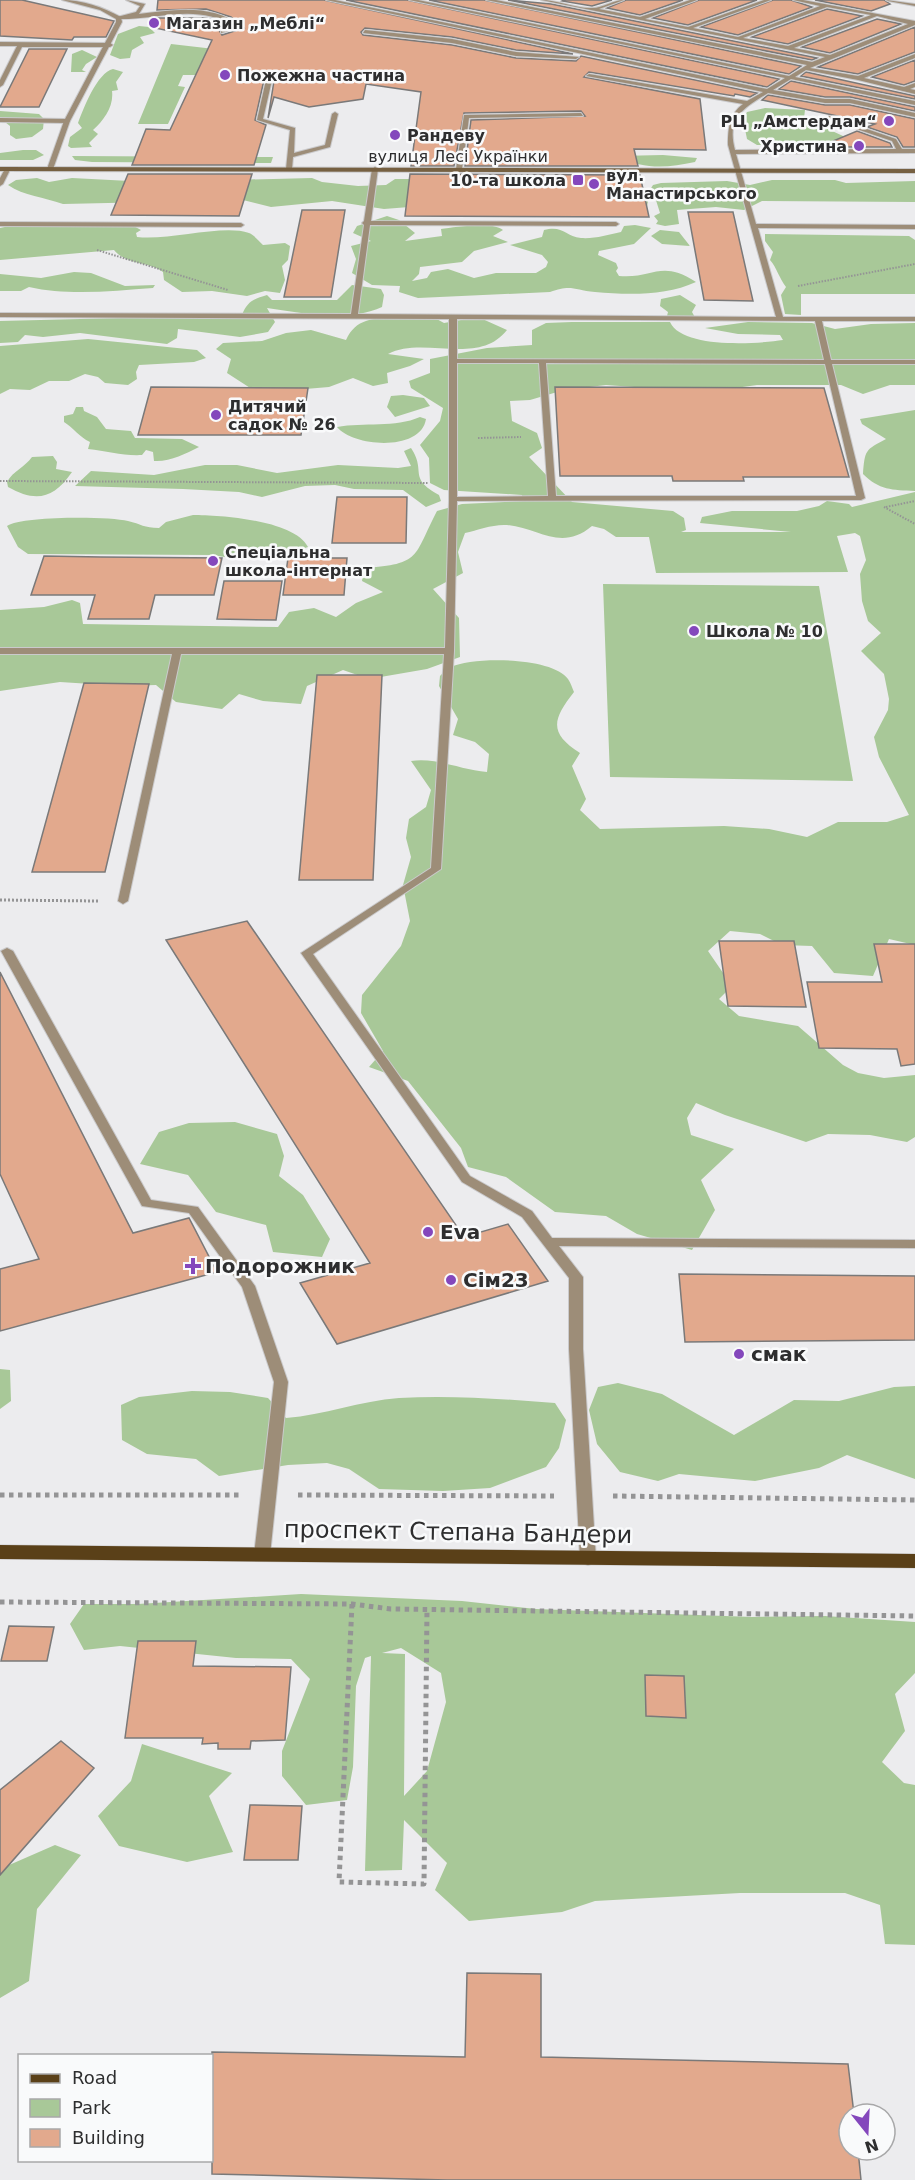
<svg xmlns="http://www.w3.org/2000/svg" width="915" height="2180" viewBox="0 0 915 2180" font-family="'DejaVu Sans',sans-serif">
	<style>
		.green { fill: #a8c898; fill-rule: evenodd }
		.building { fill: #e2a98d; stroke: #7a7979; stroke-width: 1.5 }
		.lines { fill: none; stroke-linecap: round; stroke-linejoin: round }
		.lane-casing { stroke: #cacacc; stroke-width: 2 }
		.street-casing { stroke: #cacacc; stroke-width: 2 }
		.secondary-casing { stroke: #cacacc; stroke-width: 2 }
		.primary-casing { stroke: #cacacc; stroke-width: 1 }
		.path-far2 { stroke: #949495; stroke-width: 2; stroke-dasharray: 1.5 1.5; stroke-linecap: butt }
		.path-far1 { stroke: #949495; stroke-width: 3; stroke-dasharray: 2 2; stroke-linecap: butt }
		.path { stroke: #949495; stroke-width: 5; stroke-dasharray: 4.5 4.5; stroke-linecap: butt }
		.lane { fill: #9d8d78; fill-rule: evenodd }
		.street { fill: #9d8d78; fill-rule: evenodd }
		.secondary { fill: #766041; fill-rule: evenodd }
		.primary { fill: #5a4018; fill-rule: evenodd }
		.poi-dot { fill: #8447bc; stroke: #f9fafb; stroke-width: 2 }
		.labels { text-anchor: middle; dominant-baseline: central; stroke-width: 5; stroke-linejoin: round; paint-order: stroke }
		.far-poi-label { font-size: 16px; font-weight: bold; fill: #2e2e2f; stroke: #f9fafb; text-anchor: start }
		.far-street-label { font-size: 16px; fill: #2e2e2f; stroke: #f9fafb }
		.poi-label { font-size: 20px; font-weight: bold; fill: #2e2e2f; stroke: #f9fafb; text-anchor: start }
		.near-street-label { font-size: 24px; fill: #2e2e2f; stroke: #f9fafb }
	</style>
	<rect width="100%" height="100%" fill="#ececee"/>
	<!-- green -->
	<path class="green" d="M139,26L149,27L155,33L140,37L144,43L132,50L130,58L120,59L110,55L118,34Z
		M171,44L223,50L213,75H183L178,86L185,87L168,124H138Z
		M82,50L97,57L86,64L82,70L86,72H71L72,54Z
		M113,69L123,72L116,82L118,90L112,91C114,106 104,120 93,130L98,134L89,143L92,147L71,148L68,146L70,137L82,128L78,123C84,107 97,73 113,69Z
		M765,108L805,110L804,118L843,136L869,143L839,146L757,145L747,139L743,119L747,112Z
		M0,111L39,114L44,119L43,129L32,137L16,139L10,135V126L0,118Z
		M23,150H36L44,155L33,160H0V153Z
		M663,155L697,158L695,162C667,168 644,170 618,156Z
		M72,156L273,157L271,163L92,162L75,160Z
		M37,178L49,182L72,178L149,182L312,178L322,182L358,186L386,185L395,179H431L649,197L647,206H422L384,209L332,201L271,207L243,200L63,204C44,197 24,196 8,185L16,180Z
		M772,180H835L846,183L915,181V202L762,201L744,210L716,207L677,210L679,224L665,226L656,224L658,221L654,216L660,213L655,197L648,193L653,185L661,183L727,181L750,185Z
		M387,216L399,220L415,233L405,241L442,236L441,229C455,227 492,221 503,230L493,236L508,242L474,251L462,262L420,267L419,274L412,281L427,278L431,272L448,269L474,278L496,273H536L546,267L548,262L542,255L510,245L542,237L544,230C563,225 565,236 581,238C594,239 608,235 621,232L624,226L635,225L651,228L634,244L599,251L598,255L616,263L618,268L616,271L619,276C654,279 660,259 696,282C666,296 628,295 595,292C574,290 571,284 550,292L418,298L399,292L400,286L372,285L352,273L356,259L351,246L371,241L353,233L357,226Z
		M128,223L141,230L136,233L137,237C168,241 223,224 249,233C254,235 259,241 263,245L285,243L290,246L288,260L282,266L285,280L280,293L265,291L247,296L212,291L182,292L164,280L163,272C148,261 126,265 114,250L0,260V228L19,224Z
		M660,230L679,232L690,246L662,244L651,236Z
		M765,234L909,236L915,240V294H801V315L785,314L781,295L786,287C779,278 777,268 770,260L773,252L765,241Z
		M74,272L91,273L125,286L155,285L153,288C113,291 68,296 29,287L21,291H0V274L41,278Z
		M352,285L381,289L384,295L382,307C347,323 304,313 267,308L275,322L268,332L240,337L178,329L177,338L167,344L80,333L43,337L25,335L18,342L0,343V321L242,315C247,302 253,299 267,295L272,300H337Z
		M680,295L696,305L692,312L697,321L666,320L668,312L660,306L661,299Z
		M395,317H433L444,323L478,317L507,330C478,367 423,335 388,354L424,359L410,366L387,373L388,383L373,386L353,378L329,387L258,393L227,373L231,359L216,349L223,343L262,341L286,333L311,330L346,340C356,318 373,319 395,317Z
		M572,322H670C682,349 757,344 783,340L780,335L738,334L705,328L748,322L812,323L835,329L871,324L915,323V385H890L863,394L841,385H757L706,392L606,385L564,390L530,400L510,401L512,421L537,433L542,448L529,457L572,502L673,511L684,518L686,530L681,532H791L700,523L702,517L732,511H797L819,506L827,501L849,504L852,507L915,492V945L889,939L873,976L834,973L812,946L782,945L760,934L730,931L708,951L732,986L719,999L739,1016L798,1026L843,1065L858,1073L884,1078L915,1075V1137L907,1142L870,1135L828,1134L806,1142L725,1115L696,1103L687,1118L691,1135L734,1149L701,1180L715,1210L692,1250L637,1234L606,1216L555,1212L506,1177L468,1167L461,1148L408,1081L369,1067L383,1051L361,1013L362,995L401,946L410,921L403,885L411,857L406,838L409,819L426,807L431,790L411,761C436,757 461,770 487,772L489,754L475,742L453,735L458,719L439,686L440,676C443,673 447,669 451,667C473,656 553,657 568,679C571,683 572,688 574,692C552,720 549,733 580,753L572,766L586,799L580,810L600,829L724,826L769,829L807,837L838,822H887L909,815L879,757L874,737L888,710L889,699L884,674L861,651L881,633L868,621L862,601L860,574L866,560L860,536L855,533L837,536L848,572L656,573L649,537H616L604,529L592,526C561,552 539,528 507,525C493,524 478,530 465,533L458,552L463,573L433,589L459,618L460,657L427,669L369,679L343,670L307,686L301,704L263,701L239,694L222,709L176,702L156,685L122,686L60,682L0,691V610L44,607L72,600L80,603L83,624L278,627L289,612L314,608L336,617L356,603L383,592L362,581L364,568C422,564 413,557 437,511L462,504L523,501L522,495L444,490L430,483L429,458L420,445L440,421L443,408L411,388L409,381L430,373V359L487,348L532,345V330L546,323Z
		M88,339L197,350L206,358L194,362L139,365L136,372L137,379L128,385L105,383L98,377L85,374L69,381H49L30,390L10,389L0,394V346Z
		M403,395L424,398L430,406L395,417L387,407L391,396Z
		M76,407H83L84,411L97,417L106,429L131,431L135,438L182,439L199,447C185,454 170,462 154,461L153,452L146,450L142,455C123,456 107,451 88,449L90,442C79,437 74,428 64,422V416L73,414Z
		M915,410V491C892,490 879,490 863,474C865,450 865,450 886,439L862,424L860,419Z
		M420,417L426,419C421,452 353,447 337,427C364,422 395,428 420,417Z
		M411,448C427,472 407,477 439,495L441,501L426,507L403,490L354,489L335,485L305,486L262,497L239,492L183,489L75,486L91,471L154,475L205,465H237L277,473L338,465L398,468L411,466L404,451Z
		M53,456L57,462L56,469L72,472C53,500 35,502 8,487L7,482C13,471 25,467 32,457Z
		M193,515C220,515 294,520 308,547C274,558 248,562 213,555L28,554L18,547L7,526C21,516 108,516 128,521C141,524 144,528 159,528L166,522Z
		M603,584L819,586L853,781L610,777Z
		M235,1122L277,1134L284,1156L279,1176L303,1195L330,1239L322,1257L273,1252L266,1225L216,1212L188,1175L140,1164L159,1132L189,1123Z
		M0,1369L10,1370L11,1401L0,1409Z
		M618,1383L662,1394L734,1435L794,1400L839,1401L894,1387L915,1386V1479L847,1455L819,1468L755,1481L679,1474L658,1481L620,1472L597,1444L589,1410L598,1387Z
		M192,1391L230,1392L268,1398L286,1418C324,1415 360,1401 399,1398C451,1395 503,1399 555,1403L566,1420L559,1448L546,1467L490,1488L443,1491L379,1489L349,1469L327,1463L288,1465L219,1476L196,1459L147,1454L122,1440L121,1405L139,1397Z
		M301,1594L462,1601L536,1609L752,1617L825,1616L915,1622V1673L895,1694L905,1731L882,1762L904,1783L915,1785V1945L885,1944L880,1905L845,1893H740L595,1901L562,1912L469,1921L435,1890L447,1863L404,1820L402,1870L365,1871L371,1656L365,1658L356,1686L353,1767L347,1800L306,1805L282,1776V1751L310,1679L291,1659L236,1658L120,1646L84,1650L70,1624L84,1604H138ZM401,1648L441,1673L446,1702L427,1771L404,1796L405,1654L382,1653Z
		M142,1744L232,1773L209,1796L233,1852L187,1862L119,1846L98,1816L131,1781Z
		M55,1845L81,1855L37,1909L29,1981L0,1998V1869Z"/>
	<!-- building -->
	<path class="building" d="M0,0H22L114,21L106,37H74L72,40L0,36Z
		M158,0H324L573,54L516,50L452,37L365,28L361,32L363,35L452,45L516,58L576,61L581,56L757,93L750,97L735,94L734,96L589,72L584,77L700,99L706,150L634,149L638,166H465L471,120L585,116L581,111L464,113L454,166H411L421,92L366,84L363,99L309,107L274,97L268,118L274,81L268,76L264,80L255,120L266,125L254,165H132L146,129L170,130L212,40L155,28L156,18H206L229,26L219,30L222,35L244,28L231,17L206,9L157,10Z
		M346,0H407L779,79L767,87Z
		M429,0H484L801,66L789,74Z
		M508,0L551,4L817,58L812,60Z
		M564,0H612L592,6L562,1Z
		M626,0H683L640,15L607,8Z
		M699,0H757L688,25L653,18Z
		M773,0H791L812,7L738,35L701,27Z
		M815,0H884L890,4L871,11Z
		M827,9L862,16L788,44L752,37Z
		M877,19L901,24L830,53L802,47Z
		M915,27V52L858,74L818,67Z
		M29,49H67L39,107H0Z
		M915,60V81L904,85L872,77Z
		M806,72L915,96V99L801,76Z
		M791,81L915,107V111L850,97H825L779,89Z
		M768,95L825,105H850L915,119V147H903L897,137L867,127L875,124L762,100Z
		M857,131L890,143L892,147H819Z
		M128,174H252L239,216L111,215Z
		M410,174L640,175L649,217L405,216Z
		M302,210H345L331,297H284Z
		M688,212H733L753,301L704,300Z
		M151,387L308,388L301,435H138Z
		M555,387L824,388L849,477H743L744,481H673L672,476H560Z
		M337,497H407L406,543H332Z
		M44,556L101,557L222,558L214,595H155L149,619H88L95,595H31Z
		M288,558H347L344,595H283Z
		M224,581H282L276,620L217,619Z
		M317,675H382L373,880H299Z
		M84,683L149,684L105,872H32Z
		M247,921L464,1237L508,1224L548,1281L337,1344L300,1283L370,1263L166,940Z
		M719,941H794L806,1007L728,1006Z
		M874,944H915V1064L901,1066L897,1049L819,1048L807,982H882Z
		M0,972L133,1233L189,1218L217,1272L0,1331V1269L39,1259L0,1174Z
		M679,1274L915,1276V1340L685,1342Z
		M9,1626L54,1627L47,1661H1Z
		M138,1641H196L193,1666L291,1667L285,1740L251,1741L250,1749H218V1743L202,1744L203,1738H125Z
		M645,1675L684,1676L686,1718L646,1716Z
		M61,1741L94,1768L0,1875V1790Z
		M250,1805L302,1806L298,1860H244Z
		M467,1973L541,1974V2057L848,2064L854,2114H849V2150H858L861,2180H447L212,2174V2052L465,2057Z"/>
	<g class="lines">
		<defs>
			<path id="lane" d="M126,0L145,4L139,14C174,10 212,3 242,27L221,33V31L235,27C197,2 158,20 117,19V17L136,12L140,6Z
				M326,0H335L767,89L785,78L409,0H418L789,76L807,65L486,0H496L812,62L825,57L541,0C557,0 578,9 592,8C603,8 613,0 624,0L599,9L640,17L690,0H697L645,19L688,27L764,0H771L693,28L738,37L820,6L793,0H803L915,21V25L810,68L858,76L915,54V58L864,78L904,87L915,83V87L910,89L915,90V94L858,80L806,70L795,77L915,101V105L791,79L773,90L825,99H850L915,113V117L850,103H825L768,93C744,108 726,117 735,150L896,149L892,141L827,119L829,116L896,139L902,149H915V153L736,154L756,224L915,225V229L758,228L783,317H915V321H822L831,360H915V364H832L865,498L861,500L457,501L454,651L441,869L313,954L470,1176L532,1211L552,1238L915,1240V1248L559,1246L583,1277V1349L596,1559L593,1563L588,1565L583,1563L580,1559L569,1349V1278L522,1217L462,1182L301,953L431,868L444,654H181L128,901L123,904L118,901L172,654H0V648H445L449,501V319L0,317V313L351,314L364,225L362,223L364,221L372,169L375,167L378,169L371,221L616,222L619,224L616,226L370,225L358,314L776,317L728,145C728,129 729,114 743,104L586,76L589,74L747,101L763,92ZM827,7L871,15L788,46L743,38ZM877,16L908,24L830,55L794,48ZM457,319L815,321L824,360L457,359ZM457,363H539L548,496L457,497ZM546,363L825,364L856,496H556Z
				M886,0L915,4V6L888,1Z
				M365,30L452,39L516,52L579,57L576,59L516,56L452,43L363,33Z
				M0,42L110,43L113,45L110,47H22L3,85L0,87V80L17,46H0Z
				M269,78L272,80L263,119L295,128L294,153L325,145L332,114L335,112L338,114L330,147L293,157L292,169L289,171L286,169L290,130L257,120L266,80Z
				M581,113L583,116L469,118L462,169L459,171L456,169L464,115Z
				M0,118L67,119L70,121L67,123L0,122Z
				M6,167L11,168L3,184L0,186V178Z
				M0,222L241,223L244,225L241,227L0,226Z
				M7,948L13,951L151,1200L198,1207L255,1286L288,1382L270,1555L267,1559L262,1561L257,1559L254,1555L274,1382L242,1287L189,1213L142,1206L1,951Z"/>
			<path id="street" d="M62,0C82,0 103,7 121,17L122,22L70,121L53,169L50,171L47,169L64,121L116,22V19L100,10Z"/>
			<path id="secondary" d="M0,167L915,169V173L0,171Z"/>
			<path id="primary" d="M0,1545L915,1554V1568L0,1559Z"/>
		</defs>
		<!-- lane casing -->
		<use href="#lane" class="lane-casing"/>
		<!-- street casing -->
		<use href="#street" class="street-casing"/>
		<!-- secondary casing -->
		<use href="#secondary" class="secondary-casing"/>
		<!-- primary casing -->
		<use href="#primary" class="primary-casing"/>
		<!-- path-far2 -->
		<path class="path-far2" d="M97,250L228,290
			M798,286L915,264
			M478,438L521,437
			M0,481L428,483
			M884,507L915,524
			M886,507L915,501"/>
		<!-- path-far1 -->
		<path class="path-far1" d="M0,900L98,901"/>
		<!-- path -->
		<path class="path" d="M0,1495H239
			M298,1495L554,1496
			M613,1496L915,1500
			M0,1602L352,1604L391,1609L915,1616
			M352,1604L339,1882L424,1884L427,1609"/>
		<!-- lane -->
		<use href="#lane" class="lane"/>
		<!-- street -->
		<use href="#street" class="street"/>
		<!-- secondary -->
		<use href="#secondary" class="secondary"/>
		<!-- primary -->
		<use href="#primary" class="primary"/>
	</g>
	<!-- markers -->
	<g class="poi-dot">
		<circle cx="154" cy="23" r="6"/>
		<circle cx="225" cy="75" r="6"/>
		<circle cx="889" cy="121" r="6"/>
		<circle cx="395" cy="135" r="6"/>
		<circle cx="859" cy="146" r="6"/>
		<rect x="572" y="174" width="12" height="12" rx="3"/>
		<circle cx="594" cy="184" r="6"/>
		<circle cx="216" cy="415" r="6"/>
		<circle cx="213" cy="561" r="6"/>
		<circle cx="694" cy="631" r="6"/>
		<circle cx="428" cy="1232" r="6"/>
		<path d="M190 1257h6v6h6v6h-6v6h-6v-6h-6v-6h6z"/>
		<circle cx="451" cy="1280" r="6"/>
		<circle cx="739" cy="1354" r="6"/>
	</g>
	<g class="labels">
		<!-- far-poi labels -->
		<g class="far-poi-label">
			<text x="166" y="23">Магазин „Меблі“</text>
			<text x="237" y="75">Пожежна частина</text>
			<text x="877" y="121" text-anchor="end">РЦ „Амстердам“</text>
			<text x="407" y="135">Рандеву</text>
			<text x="847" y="146" text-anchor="end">Христина</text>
			<text x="606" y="175">вул.<tspan x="606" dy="18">Манастирського</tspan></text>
			<text x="566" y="180" text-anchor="end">10-та школа</text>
			<text x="228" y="406">Дитячий<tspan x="228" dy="18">садок № 26</tspan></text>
			<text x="225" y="552">Спеціальна<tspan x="225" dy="18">школа-інтернат</tspan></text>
			<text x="706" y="631">Школа № 10</text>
		</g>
		<!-- far-street labels -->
		<g class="far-street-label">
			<text x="458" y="156">вулиця Лесі Українки</text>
		</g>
		<!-- poi labels -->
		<g class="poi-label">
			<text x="440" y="1232">Eva</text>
			<text x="205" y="1266">Подорожник</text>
			<text x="463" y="1280">Сім23</text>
			<text x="751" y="1354">смак</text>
		</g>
		<!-- near-street labels -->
		<g class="near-street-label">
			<text transform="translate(458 1532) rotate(1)">проспект Степана Бандери</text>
		</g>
	</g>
	<!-- legend -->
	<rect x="18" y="2054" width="195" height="108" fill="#f9fafb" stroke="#a8a8a9" stroke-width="1.5"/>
	<rect x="30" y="2074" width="30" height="9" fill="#5a4018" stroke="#a8a8a9" stroke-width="1.5"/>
	<text x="72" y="2084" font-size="18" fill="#2e2e2f">Road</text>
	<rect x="30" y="2099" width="30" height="18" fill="#a8c898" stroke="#a8a8a9" stroke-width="1.5"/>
	<text x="72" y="2114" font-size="18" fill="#2e2e2f">Park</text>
	<rect x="30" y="2129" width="30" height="18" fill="#e2a98d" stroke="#a8a8a9" stroke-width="1.5"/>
	<text x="72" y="2144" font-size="18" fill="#2e2e2f">Building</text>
	<!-- north arrow -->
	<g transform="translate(867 2132) rotate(162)"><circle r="28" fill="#f9fafb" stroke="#a8a8a9" stroke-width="1.5"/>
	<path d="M0-4.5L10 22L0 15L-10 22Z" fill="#8447bc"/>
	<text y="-9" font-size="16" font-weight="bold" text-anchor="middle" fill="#2e2e2f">N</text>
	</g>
</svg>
